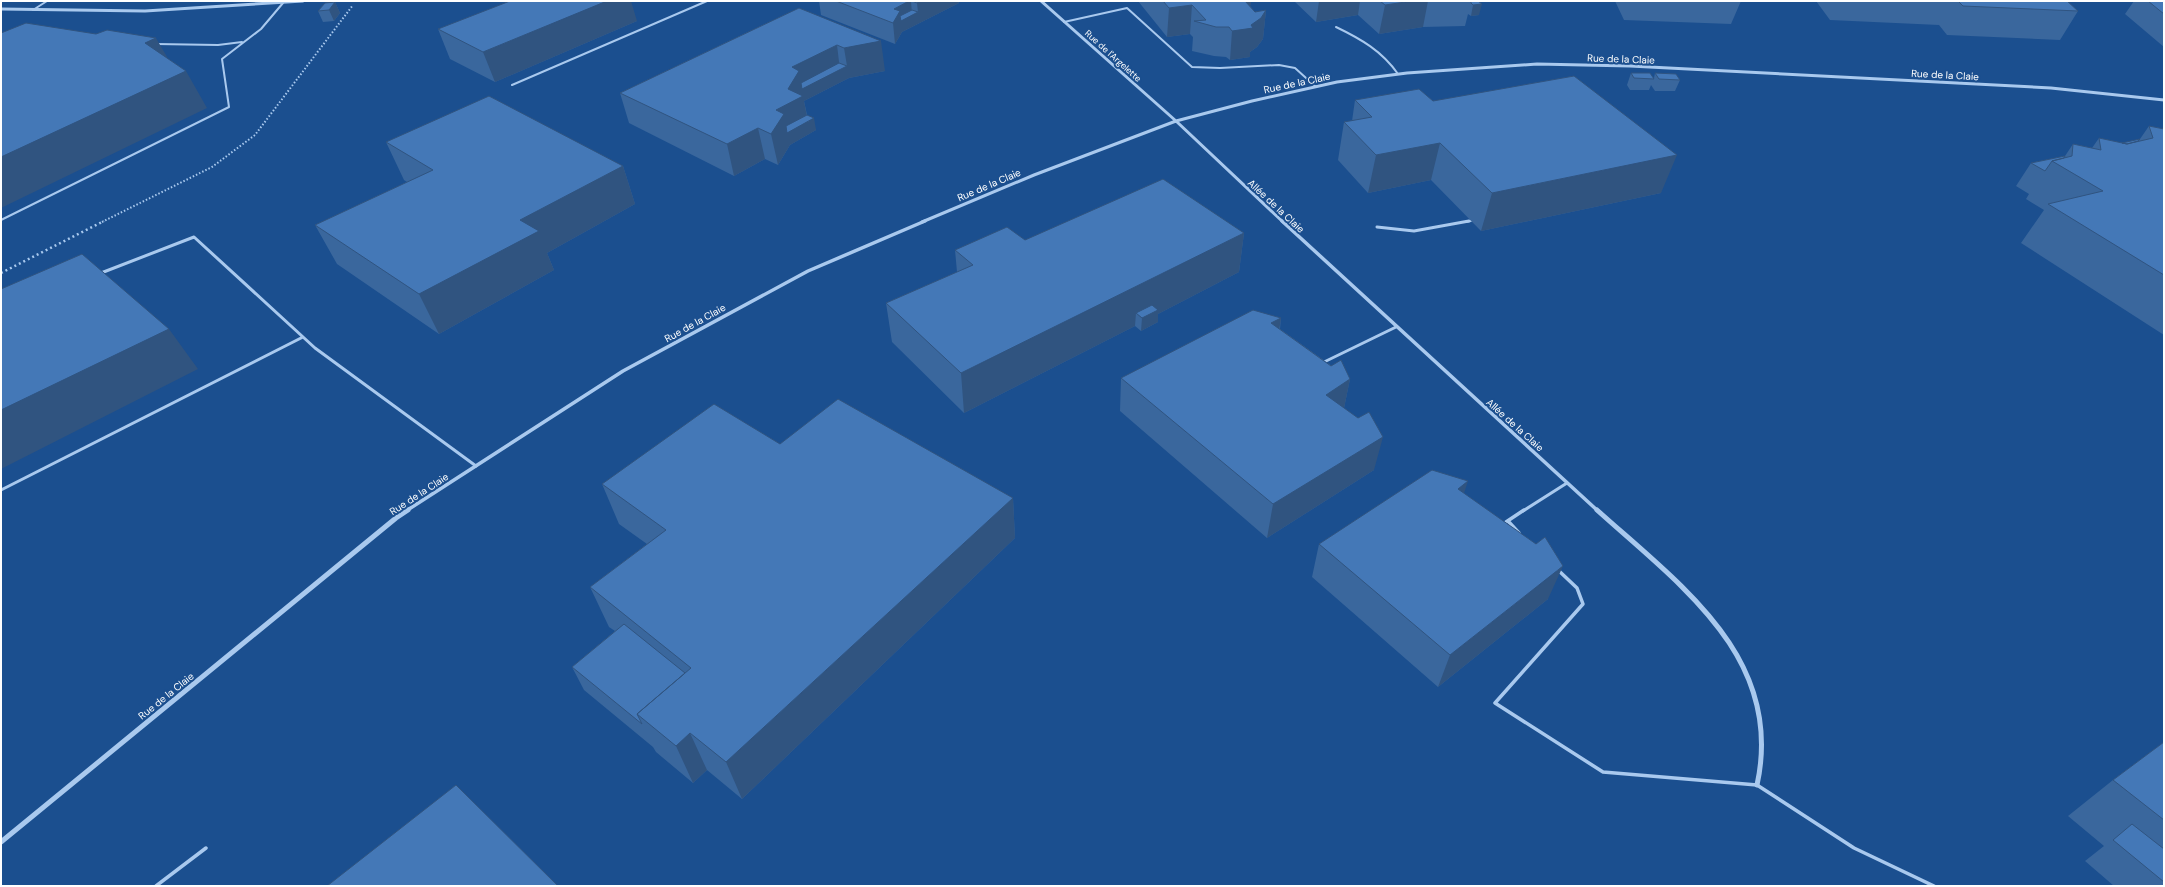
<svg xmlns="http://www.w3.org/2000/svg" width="2165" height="887" viewBox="0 0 2165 887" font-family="'DM Sans',sans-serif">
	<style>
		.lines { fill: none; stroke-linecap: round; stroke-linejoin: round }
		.path-far1 { stroke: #a9c9ee; stroke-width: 2; stroke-dasharray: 1.5 2; stroke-linecap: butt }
		.path { stroke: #a9c9ee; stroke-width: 2.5; stroke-dasharray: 2 3; stroke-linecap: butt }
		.lane-far2 { stroke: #a9c9ee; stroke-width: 2 }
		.lane-far1 { stroke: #a9c9ee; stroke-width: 3 }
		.lane { stroke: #a9c9ee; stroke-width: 3.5 }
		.street-far2 { stroke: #a9c9ee; stroke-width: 3 }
		.street-far1 { stroke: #a9c9ee; stroke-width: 3.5 }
		.street { stroke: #a9c9ee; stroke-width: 5 }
		.wall { fill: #3a679d }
		.shaded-wall { fill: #305480 }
		.building { fill: #4478b7; stroke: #305480 }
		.labels { text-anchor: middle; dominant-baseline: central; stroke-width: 4; stroke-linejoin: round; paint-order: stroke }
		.far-street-label { font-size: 9px; fill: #fff; stroke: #1b4f8f }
		.street-label { font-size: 10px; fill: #fff; stroke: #1b4f8f }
	</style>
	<rect width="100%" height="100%" fill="#1b4f8f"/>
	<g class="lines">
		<!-- path-far1 -->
		<path class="path-far1" d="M102,222L212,167L255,135L353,5"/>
		<!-- path -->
		<path class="path" d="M1,273L104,221"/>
		<!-- lane-far2 -->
		<path class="lane-far2" d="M33,10L47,1
			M1064,22L1127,8L1192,67L1220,68L1279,65L1295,68L1316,87
			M1336,27C1361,39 1382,51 1398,74
			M156,44L218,45L242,42
			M512,85L707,1
			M1,220L229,107L222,59L261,29L283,3
			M1465,222L1471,221"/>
		<!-- lane-far1 -->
		<path class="lane-far1" d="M1377,227L1414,231L1469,221
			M101,273L194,237L315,348L476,466
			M1322,363L1396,327
			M1,490L303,337
			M1523,511L1567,483"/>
		<!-- lane -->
		<path class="lane" d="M1508,521L1519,533
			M1506,522L1524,510
			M1558,570L1577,588L1583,604L1495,703L1603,772L1757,785L1854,848L1934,886
			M156,886L206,848"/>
		<!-- street-far2 -->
		<path class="street-far2" d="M1041,1L1176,121L1283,222
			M1,9L145,11L303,1
			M922,222L1034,175L1176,121L1252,101L1337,82L1407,73L1537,64L1630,66L2051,88L2164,100"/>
		<!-- street-far1 -->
		<path class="street-far1" d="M1282,221L1598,511
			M406,511L623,371L808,271L925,221"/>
		<!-- street -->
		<path class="street" d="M1597,510C1680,585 1785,658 1757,785
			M1,842L396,518L408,510"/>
	</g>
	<!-- wall -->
	<path class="wall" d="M819,1H958L959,3L902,32L895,44L821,15Z
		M1138,1H1251L1250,6L1255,12L1266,10L1263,39L1257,47L1250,52V57L1230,60L1226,57L1214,56L1192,51L1193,37L1190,34L1167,37Z
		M1294,1H1478L1479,15L1471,16L1468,14L1465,26L1423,27L1379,34L1358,15L1316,22Z
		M1615,1H1741L1731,24L1624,20Z
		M1816,1H2067L2078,11L2060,40L1947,35L1939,25L1830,20Z
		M2134,1H2164V47L2125,14Z
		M335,2L340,13L334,21L323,22L318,11Z
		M799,8L885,71L849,78L804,101L807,115L816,130L790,145L778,165L765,159L734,176L629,123L620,93Z
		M637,21L495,82L450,59L438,29Z
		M1631,73L1654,78L1655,73L1680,80L1675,91H1655L1651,85L1649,90H1630L1627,85Z
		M1355,100L1433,101L1661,193L1481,231L1431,180L1368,193L1338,160L1344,122L1352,121Z
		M2149,126L2164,129V335L2021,243L2044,210L2026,199L2029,194L2016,186L2031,163L2065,156L2073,144L2092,148L2099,138L2122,143L2140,139Z
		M386,142L623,166L635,204L547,253L554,270L439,334L337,264L315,225L407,182L404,180Z
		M1244,233L1239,272L1158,314V322L1141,331L1135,326L964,413L892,342L886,303L957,272L955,250L1025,240Z
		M1281,318L1280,329L1350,379L1344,408L1374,470L1267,538L1120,411L1121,378Z
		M780,444L1013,498L1015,538L742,799L707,770L693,783L656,752L653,747L584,690L572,667L615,631L609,627L590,587L647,544L619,524L602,484Z
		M1464,493L1548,599L1438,687L1312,577L1319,544Z
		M2164,742V886H2114L2085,861L2104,846L2068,816L2113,780Z"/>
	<!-- shaded-wall -->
	<path class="shaded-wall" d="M607,1H631L637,21L495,82L483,52Z
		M909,1H911L912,15L918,12L917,3L920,1H958L959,3L902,32L895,44L893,23L894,9Z
		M1240,1H1251L1248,24Z
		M1319,1H1360L1358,15L1316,22Z
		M1412,1H1428L1423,27L1379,34L1385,5Z
		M335,2L340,13L334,21L329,10Z
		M1482,4L1479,15L1471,16L1473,5Z
		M1192,5L1190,34L1167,37L1169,8Z
		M1266,10L1263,39L1257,47L1250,52V57L1230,60L1232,31L1251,25Z
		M156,38L177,74L145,43Z
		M881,41L885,71L849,78L804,101L808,122L814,118L816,130L790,145L778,165L771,134L776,110L788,89L792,67L837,45L840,70L847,66L844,48Z
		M186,71L207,108L1,208V157Z
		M758,128L765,159L734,176L727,144Z
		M1440,143L1431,180L1368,193L1376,155Z
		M1677,155L1661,193L1481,231L1492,193Z
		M623,166L635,204L547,253L554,270L439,334L419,294L520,220Z
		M1244,233L1239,272L1158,314V322L1141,331L1142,318L1136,313L1135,326L964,413L961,373Z
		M1281,318L1276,351L1271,323Z
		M169,329L198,369L1,469V410Z
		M1350,379L1343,413L1326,395Z
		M1383,437L1374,470L1267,538L1273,504Z
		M1468,481L1457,515L1458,489Z
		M1013,498L1015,538L742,799L726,762Z
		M1563,566L1548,599L1438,687L1450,655Z
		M690,733L707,770L693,783L676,746Z"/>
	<!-- building -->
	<path class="building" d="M510,1H607L483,52L438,29Z
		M836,1H909L894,9L900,11L893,23Z
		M912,1H920L917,3Z
		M1163,1H1245L1255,12L1266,10L1261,18L1251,25L1253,28L1232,31L1229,27H1216L1194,21L1206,20L1192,5L1169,8Z
		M1380,1H1412L1385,5Z
		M1471,1H1478L1482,4L1473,5L1471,3Z
		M1958,1H2067L2078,11L1963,6Z
		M2148,1H2164V14Z
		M335,2L329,10L318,11L325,3Z
		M799,8L881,41L844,48L837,45L792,67L799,71L788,89L803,96L776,110L784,114L771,134L758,128L727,144L620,93Z
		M912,10L918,12L901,21L900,16Z
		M26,23L96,34L107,30L156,38L145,43L186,71L1,157V33Z
		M839,63L847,66L802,89L801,83Z
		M1631,73H1650L1654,79L1634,78Z
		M1655,73L1676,74L1680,80L1659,79Z
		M1574,76L1677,155L1492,193L1440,143L1376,155L1344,122L1372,117L1355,100L1419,89L1433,101Z
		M489,96L623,166L520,220L539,231L419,294L315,225L433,170L386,142Z
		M807,115L814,118L787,133L786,126Z
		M2149,126L2164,129V275L2048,204L2103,191L2052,161L2072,156L2073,144L2101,150L2099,138L2127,144L2153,138Z
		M2140,139L2138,141L2127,144L2122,143Z
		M2065,156L2064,158L2052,161L2045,171L2031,163Z
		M1163,179L1244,233L961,373L886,303L973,265L955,250L1007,227L1025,240Z
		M82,254L169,329L1,410V289Z
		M1152,305L1158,310L1142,318L1136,313Z
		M1253,310L1281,318L1271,323L1331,366L1341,360L1350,379L1326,395L1358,418L1369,412L1383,437L1273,504L1121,378Z
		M838,399L1013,498L726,762L690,733L676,746L637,714L691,668L590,587L666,530L602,484L714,404L780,444Z
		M1432,470L1468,481L1458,489L1536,544L1545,537L1563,566L1450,655L1319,544Z
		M624,624L685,673L637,714L642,724L572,667Z
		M2164,742V820L2113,780Z
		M456,785L558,886H327Z
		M2132,824L2164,849V882L2113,840Z"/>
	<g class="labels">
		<!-- far-street labels -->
		<g class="far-street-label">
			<text transform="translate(1113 56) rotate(42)">Rue de l'Argelette</text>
		</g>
		<!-- street labels -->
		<g class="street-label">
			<text transform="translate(1621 59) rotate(2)">Rue de la Claie</text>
			<text transform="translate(1945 75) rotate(3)">Rue de la Claie</text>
			<text transform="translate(1297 83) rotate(-12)">Rue de la Claie</text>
			<text transform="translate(989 185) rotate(-23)">Rue de la Claie</text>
			<text transform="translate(1276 206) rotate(43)">Allée de la Claie</text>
			<text transform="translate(695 323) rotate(-29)">Rue de la Claie</text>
			<text transform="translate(1515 425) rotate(42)">Allée de la Claie</text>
			<text transform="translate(419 494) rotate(-33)">Rue de la Claie</text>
			<text transform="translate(166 696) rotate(-39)">Rue de la Claie</text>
		</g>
	</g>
	<!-- border -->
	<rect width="2165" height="887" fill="none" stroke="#ffffff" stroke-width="4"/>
</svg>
